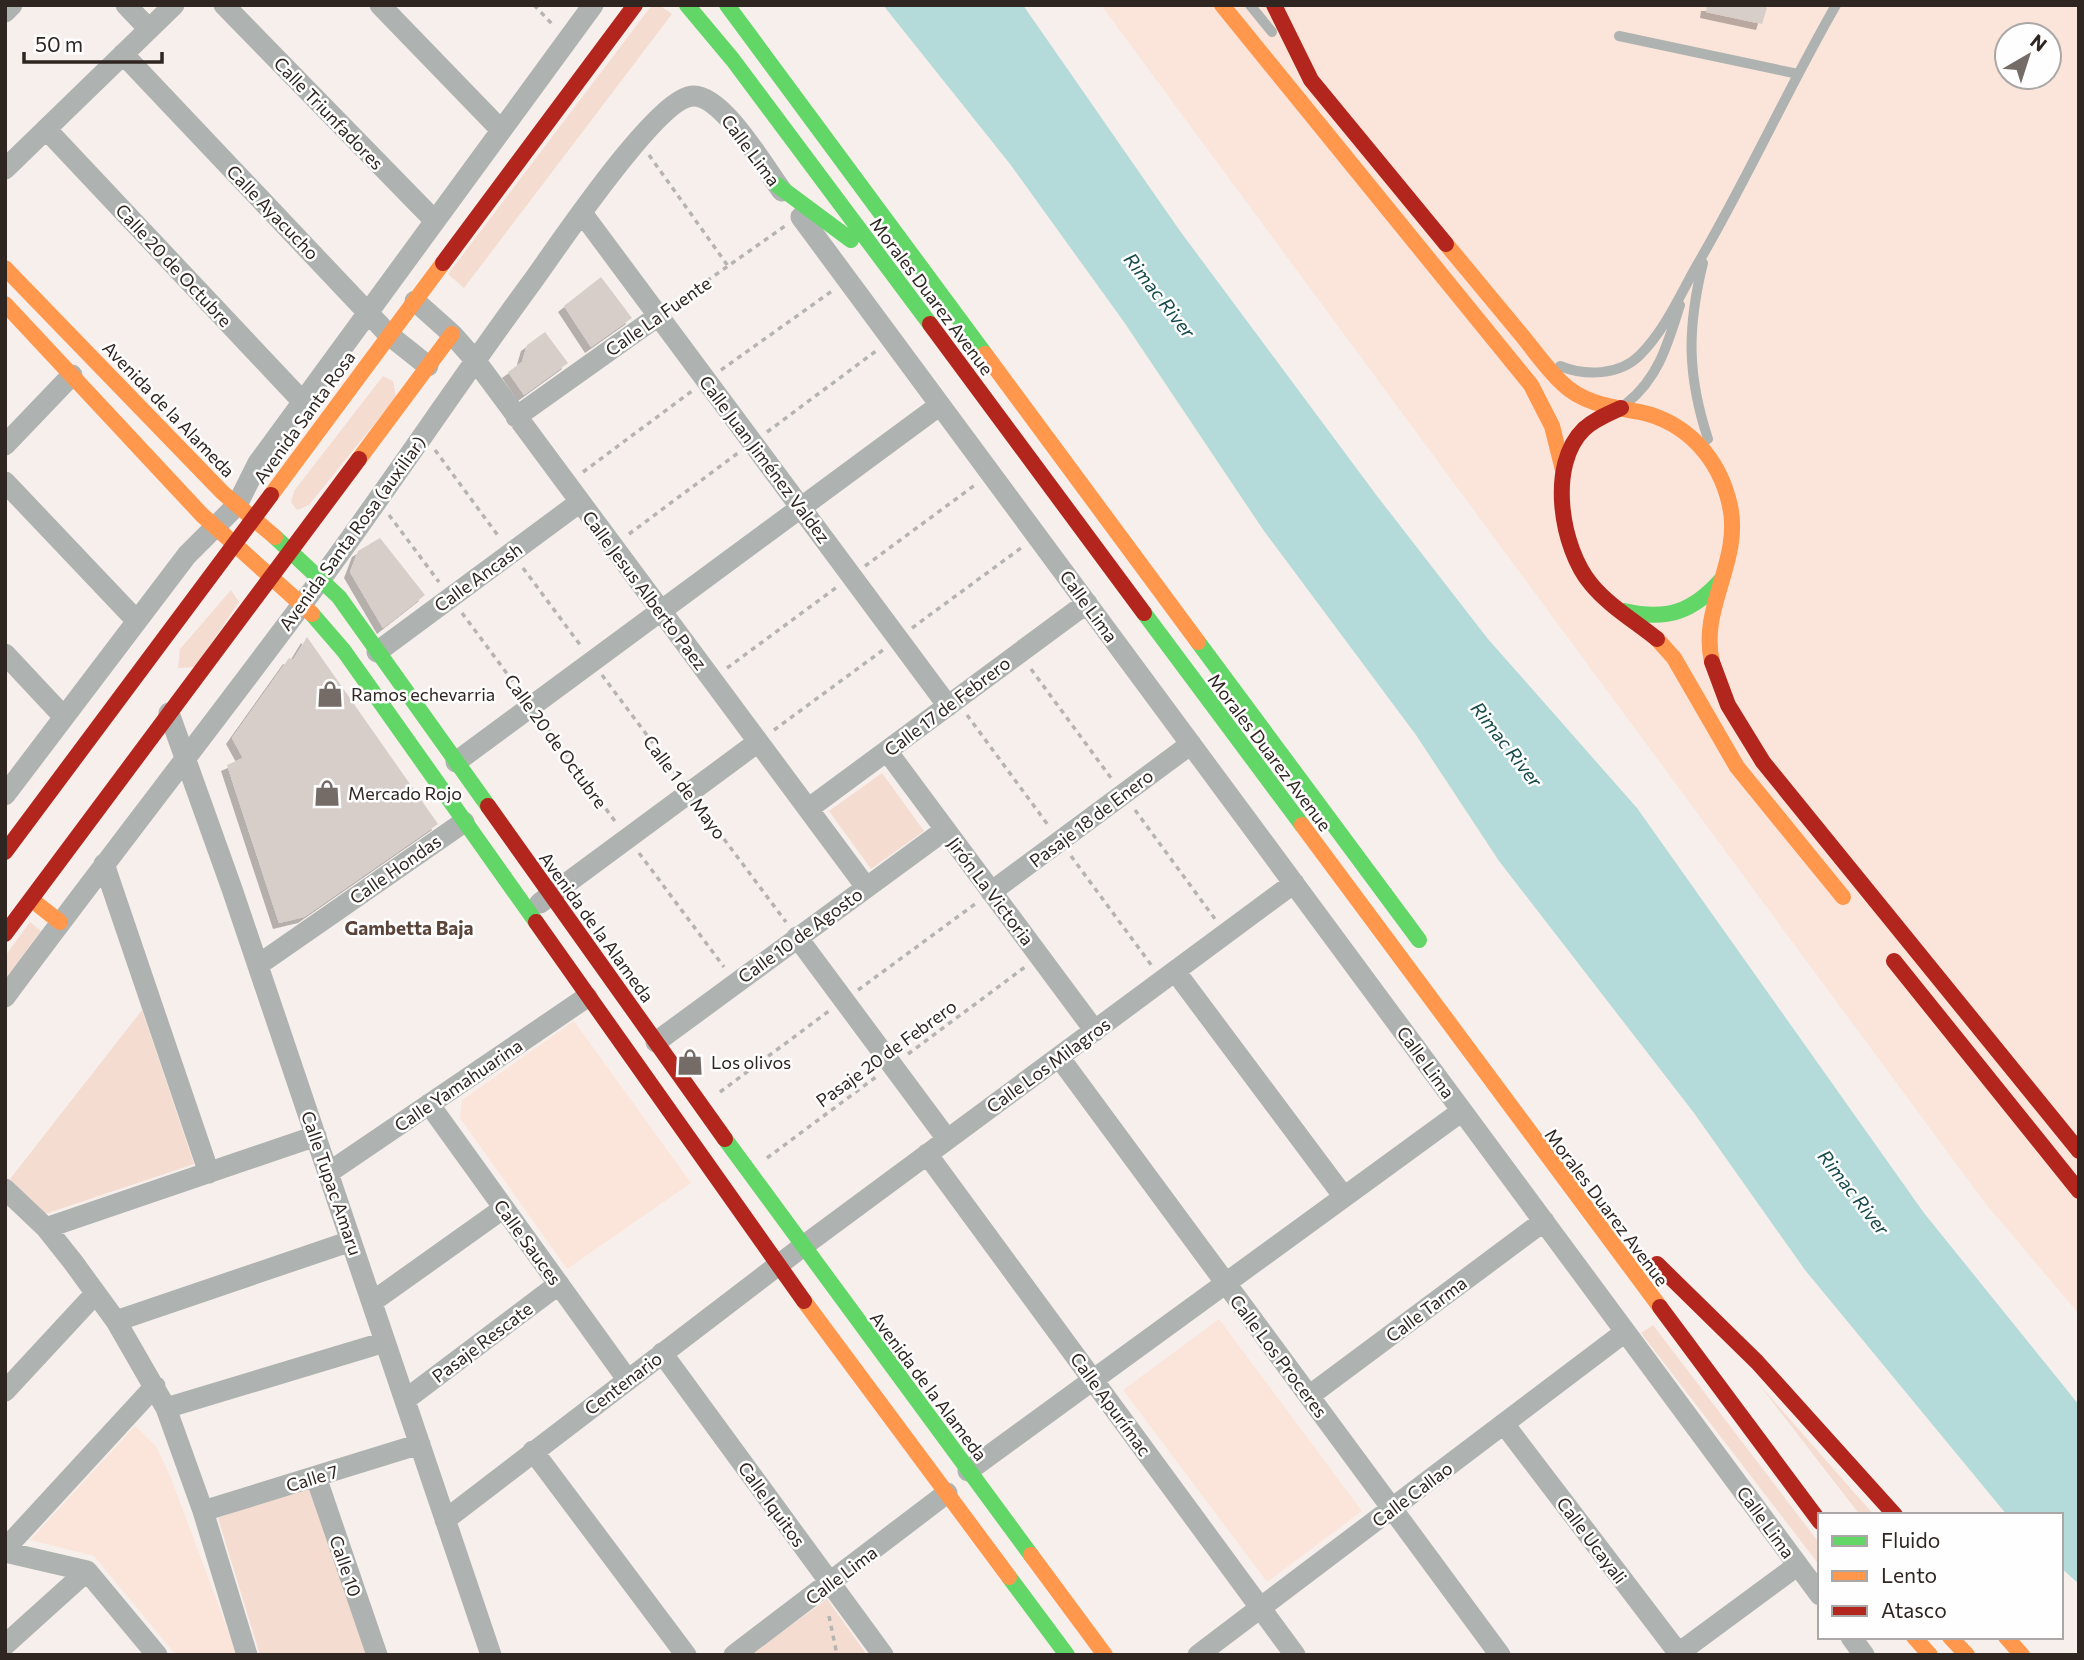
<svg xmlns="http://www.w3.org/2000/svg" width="2084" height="1660" viewBox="0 0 2084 1660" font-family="Commissioner,sans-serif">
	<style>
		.built { fill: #fbe5da; fill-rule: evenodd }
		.green { fill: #f5dcd1 }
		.water { fill: #b4dad9 }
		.building { fill: #d7ceca; filter: url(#shadow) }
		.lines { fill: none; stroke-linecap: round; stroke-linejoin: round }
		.path { stroke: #b5b4b3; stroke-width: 3.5; stroke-dasharray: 5 5; stroke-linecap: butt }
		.lane { stroke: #aeb3b1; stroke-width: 10 }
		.street { stroke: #aeb3b1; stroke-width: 21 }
		.fast { stroke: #63d668; stroke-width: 16 }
		.slow { stroke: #ff974d; stroke-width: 16 }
		.jam { stroke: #b3261e; stroke-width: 16 }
		.labels { text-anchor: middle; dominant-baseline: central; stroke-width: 5; stroke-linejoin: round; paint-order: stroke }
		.street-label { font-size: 18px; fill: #2f2521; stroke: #fefefe }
		.poi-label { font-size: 18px; fill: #2f2521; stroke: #fefefe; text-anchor: start }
		.water-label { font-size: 19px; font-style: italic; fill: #174a4a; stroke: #fefefe }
		.neighbourhood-label { font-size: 19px; font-weight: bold; fill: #5b453b; stroke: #fefefe }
	</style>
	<defs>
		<filter id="shadow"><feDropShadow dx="-6" dy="6" stdDeviation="0" flood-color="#0004"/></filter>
	</defs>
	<rect width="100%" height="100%" fill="#f7efeb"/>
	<!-- built -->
	<path class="built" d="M1101,5H2079V1314L1985,1203ZM2007,35H2049V77H2007Z
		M574,1021L691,1183L567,1269L460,1118L462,1100Z
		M1219,1319L1362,1511L1267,1582L1123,1390Z
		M135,1426L156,1446L171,1478L237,1655H176L94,1556L30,1540Z"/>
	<!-- green -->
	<path class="green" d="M652,5H659L672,14L464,288L448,274Z
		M383,376L393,381L396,397L309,505L297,510L291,502L294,491Z
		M231,590L239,602L195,667L178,668L180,649Z
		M882,773L924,831L871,869L829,811Z
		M30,922L41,931L5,979V956Z
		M142,1010L194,1164L45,1214L10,1179Z
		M1653,1325L1820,1544V1566L1641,1333Z
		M1758,1383L1874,1515H1860Z
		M309,1485L368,1655H260L218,1518Z
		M827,1599L867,1655H750Z"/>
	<!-- water -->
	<path class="water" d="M883,5H1023L1180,231L1377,496L1488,639L1637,808L1924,1213L2079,1405V1584L2061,1568V1515H2007L1805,1270L1694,1113L1499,861L1416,735L1264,531L1124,322L1010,164Z"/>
	<!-- building -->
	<path class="building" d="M1707,5H1763L1767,8L1762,24L1706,12Z
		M601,277L632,318L591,347L564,306Z
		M545,332L568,363L524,395L508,372L522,362L527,345Z
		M380,538L425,595L383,628L350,572L358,551Z
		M307,637L438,824L304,917L279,923L227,765L243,758L232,738L289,658L293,660Z"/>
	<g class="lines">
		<!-- path -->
		<path class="path" d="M534,5L554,26
			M649,155L728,266
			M674,304L785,226
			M721,370L832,291
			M767,432L876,351
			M435,450L499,537
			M583,472L692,391
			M389,515L439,582
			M629,534L738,453
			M865,566L975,485
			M523,568L581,646
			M462,613L520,691
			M912,628L1021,548
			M727,668L837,587
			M1031,669L1111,778
			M602,675L679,778
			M967,715L1048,825
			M541,720L617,824
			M774,730L883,650
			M700,807L786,922
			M1135,810L1215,919
			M639,853L724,967
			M1071,856L1152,966
			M858,990L975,904
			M908,1054L1025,967
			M720,1092L829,1011
			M767,1158L876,1077
			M829,1616L837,1655"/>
		<!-- lane -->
		<path class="lane" d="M1250,5L1272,32
			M1619,36L1798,74
			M1703,263C1687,328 1687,375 1708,439
			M1560,366C1585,376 1619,376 1640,355C1665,330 1680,295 1697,265C1747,180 1787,90 1836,5
			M1627,403C1659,377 1668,343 1680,305"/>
		<!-- street -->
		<path class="street" d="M126,5L149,29
			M224,5L434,220
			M380,5L500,129
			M5,12L12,5
			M123,54L389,335L428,366
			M46,129L302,401
			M5,169L174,5
			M582,213L948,706
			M801,217L1820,1595
			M415,301L452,334L475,360L866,887
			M516,417L658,316
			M5,445L72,375
			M5,482L136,620
			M377,652L580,502
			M5,654L64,717
			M169,713L232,889L491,1655
			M887,751L1095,1031
			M456,762L940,405
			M5,795L187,555L237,505L258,463L593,5
			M808,809L1087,603
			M104,864L209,1173
			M991,892L1191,744
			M540,903L758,742
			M797,937L947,1139
			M258,965L464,822
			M1175,971L1344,1197
			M5,997C109,857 217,719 321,579C393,481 460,380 532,282C556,249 657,97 693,96C723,95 765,168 782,191
			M656,1042L945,830
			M1059,1057L1500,1655
			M429,1104L627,1379
			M927,1154L1295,1655
			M328,1173L587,997
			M5,1189L46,1228L73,1262L116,1321L166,1408L203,1511L247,1655
			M46,1228L316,1136
			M372,1302L504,1208
			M116,1321L351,1241
			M662,1353L883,1655
			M5,1391L95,1294
			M1309,1396L1544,1221
			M405,1400L559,1284
			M166,1408L385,1342
			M1504,1424L1680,1655
			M533,1451L686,1655
			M968,1471L1462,1111
			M316,1477L377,1655
			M203,1511L420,1444
			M445,1520L802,1247L1294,883
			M5,1549L155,1386
			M5,1552L87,1571L157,1655
			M1851,1637L1864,1655
			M5,1645L87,1571
			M734,1655L947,1493
			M1198,1655L1625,1332
			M1676,1655L1798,1565"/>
		<!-- fast -->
		<path class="fast" d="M687,5L733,60L930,324
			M727,5L985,354
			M777,185L851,240
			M275,537L339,597L488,806
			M1624,611C1667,621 1693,612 1722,579
			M1144,613L1302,825
			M312,614L344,651L536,922
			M1198,642L1419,940
			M725,1139L1031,1555
			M1009,1577L1067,1655"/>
		<!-- slow -->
		<path class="slow" d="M1222,5L1531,385L1552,426L1563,470
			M1446,244C1472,275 1498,307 1524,338C1536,353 1548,370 1562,383C1583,404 1613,407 1640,412C1687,422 1720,459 1730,506C1742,561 1699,608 1712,662
			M5,268L223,493L275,537
			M5,304L202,515L312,614
			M985,354L1198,642
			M359,459L452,334
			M271,495L443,263
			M1657,639L1674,658L1737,767L1843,897
			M1302,825L1660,1307
			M32,900L60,922
			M804,1301L1009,1577
			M1031,1555L1105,1655
			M1914,1637L1930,1655
			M1950,1637L1967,1655
			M2006,1637L2022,1655"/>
		<!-- jam -->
		<path class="jam" d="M1274,5L1311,80L1446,244
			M443,263L635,5
			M930,324L1144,613
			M1621,408C1608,414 1595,419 1584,429C1547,465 1561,548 1591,584C1608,605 1636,622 1657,639
			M1712,662L1728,705L1763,762L2079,1151
			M488,806L725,1139
			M5,852L271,495
			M536,922L804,1301
			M5,934L359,459
			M1894,961L2079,1191
			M1657,1264L1757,1362L1895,1515
			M1660,1307L1820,1522"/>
	</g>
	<!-- icons -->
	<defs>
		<symbol id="shop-bare" viewBox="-9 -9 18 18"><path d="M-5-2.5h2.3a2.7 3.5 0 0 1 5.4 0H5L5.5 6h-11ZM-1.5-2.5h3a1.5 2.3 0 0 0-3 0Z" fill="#756c68" stroke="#fefefe" stroke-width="2.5" paint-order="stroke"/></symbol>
	</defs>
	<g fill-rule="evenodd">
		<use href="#shop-bare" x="311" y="675" width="38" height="38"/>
		<use href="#shop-bare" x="308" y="774" width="38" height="38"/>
		<use href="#shop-bare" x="671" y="1043" width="38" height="38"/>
	</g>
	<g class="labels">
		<!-- street labels -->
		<g class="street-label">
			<text transform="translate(329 113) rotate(46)">Calle Triunfadores</text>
			<text transform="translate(751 150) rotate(53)">Calle Lima</text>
			<text transform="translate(273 212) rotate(46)">Calle Ayacucho</text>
			<text transform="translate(174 265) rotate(47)">Calle 20 de Octubre</text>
			<text transform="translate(932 296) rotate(53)">Morales Duarez Avenue</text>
			<text transform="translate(658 316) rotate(-35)">Calle La Fuente</text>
			<text transform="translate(169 409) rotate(46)">Avenida de la Alameda</text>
			<text transform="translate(304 417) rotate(-54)">Avenida Santa Rosa</text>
			<text transform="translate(765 459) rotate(53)">Calle Juan Jiménez Valdez</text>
			<text transform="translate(352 533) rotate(-54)">Avenida Santa Rosa (auxiliar)</text>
			<text transform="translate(478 577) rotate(-36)">Calle Ancash</text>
			<text transform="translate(645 590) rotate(53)">Calle Jesus Alberto Paez</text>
			<text transform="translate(1089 606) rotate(54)">Calle Lima</text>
			<text transform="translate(947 706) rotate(-37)">Calle 17 de Febrero</text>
			<text transform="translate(556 741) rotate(54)">Calle 20 de Octubre</text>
			<text transform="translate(1270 752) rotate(53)">Morales Duarez Avenue</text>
			<text transform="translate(685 787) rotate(53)">Calle 1 de Mayo</text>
			<text transform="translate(1091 818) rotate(-37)">Pasaje 18 de Enero</text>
			<text transform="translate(395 869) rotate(-35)">Calle Hondas</text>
			<text transform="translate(991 891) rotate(53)">Jirón La Victoria</text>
			<text transform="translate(597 927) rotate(54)">Avenida de la Alameda</text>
			<text transform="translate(800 935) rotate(-36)">Calle 10 de Agosto</text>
			<text transform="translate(886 1053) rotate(-36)">Pasaje 20 de Febrero</text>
			<text transform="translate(1426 1062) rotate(54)">Calle Lima</text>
			<text transform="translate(1048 1065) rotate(-36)">Calle Los Milagros</text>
			<text transform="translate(458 1085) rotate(-34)">Calle Yamahuarina</text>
			<text transform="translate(332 1183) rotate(71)">Calle Tupac Amaru</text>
			<text transform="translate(1607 1207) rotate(53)">Morales Duarez Avenue</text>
			<text transform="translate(528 1242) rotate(54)">Calle Sauces</text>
			<text transform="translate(1426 1309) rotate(-37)">Calle Tarma</text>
			<text transform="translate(482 1342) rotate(-37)">Pasaje Rescate</text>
			<text transform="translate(1279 1356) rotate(53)">Calle Los Proceres</text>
			<text transform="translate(623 1383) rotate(-37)">Centenario</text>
			<text transform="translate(929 1386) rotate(53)">Avenida de la Alameda</text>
			<text transform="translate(1111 1404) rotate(54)">Calle Apurímac</text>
			<text transform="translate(312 1478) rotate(-17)">Calle 7</text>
			<text transform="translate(1412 1494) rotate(-37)">Calle Callao</text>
			<text transform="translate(772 1504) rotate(54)">Calle Iquitos</text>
			<text transform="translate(1766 1522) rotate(54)">Calle Lima</text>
			<text transform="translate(1592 1540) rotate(53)">Calle Ucayali</text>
			<text transform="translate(346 1566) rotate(71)">Calle 10</text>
			<text transform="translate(841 1575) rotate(-37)">Calle Lima</text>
		</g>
		<!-- poi labels -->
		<g class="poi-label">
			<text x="351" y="694">Ramos echevarria</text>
			<text x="348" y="793">Mercado Rojo</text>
			<text x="711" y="1062">Los olivos</text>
		</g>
		<!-- water labels -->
		<g class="water-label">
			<text transform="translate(1160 295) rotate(52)">Rimac River</text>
			<text transform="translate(1507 744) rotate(52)">Rimac River</text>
			<text transform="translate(1854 1192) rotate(52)">Rimac River</text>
		</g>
		<!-- neighbourhood labels -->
		<g class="neighbourhood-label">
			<text x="409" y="927">Gambetta Baja</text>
		</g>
	</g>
	<!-- border -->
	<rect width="2084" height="1660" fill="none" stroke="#2f2521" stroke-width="14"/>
	<!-- legend -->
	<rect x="1818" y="1513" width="245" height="126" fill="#fefefe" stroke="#aba7a6" stroke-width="2"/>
	<rect x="1832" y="1536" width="35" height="10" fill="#63d668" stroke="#aba7a6" stroke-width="2"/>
	<text x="1881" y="1548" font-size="21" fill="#2f2521">Fluido</text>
	<rect x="1832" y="1571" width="35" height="10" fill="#ff974d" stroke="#aba7a6" stroke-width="2"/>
	<text x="1881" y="1583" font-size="21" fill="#2f2521">Lento</text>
	<rect x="1832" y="1606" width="35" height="10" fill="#b3261e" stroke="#aba7a6" stroke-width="2"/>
	<text x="1881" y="1618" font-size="21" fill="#2f2521">Atasco</text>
	<!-- north arrow -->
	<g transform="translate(2028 56) rotate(39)"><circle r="33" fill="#fefefe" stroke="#aba7a6" stroke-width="2"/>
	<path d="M0-5L12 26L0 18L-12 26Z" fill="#756c68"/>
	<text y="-10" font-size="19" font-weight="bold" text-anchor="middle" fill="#2f2521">N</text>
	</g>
	<!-- scale -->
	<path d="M24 52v10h138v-10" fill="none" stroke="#2f2521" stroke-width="3.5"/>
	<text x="35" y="52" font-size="21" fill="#2f2521" stroke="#fefefe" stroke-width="5" paint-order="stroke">50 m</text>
</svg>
